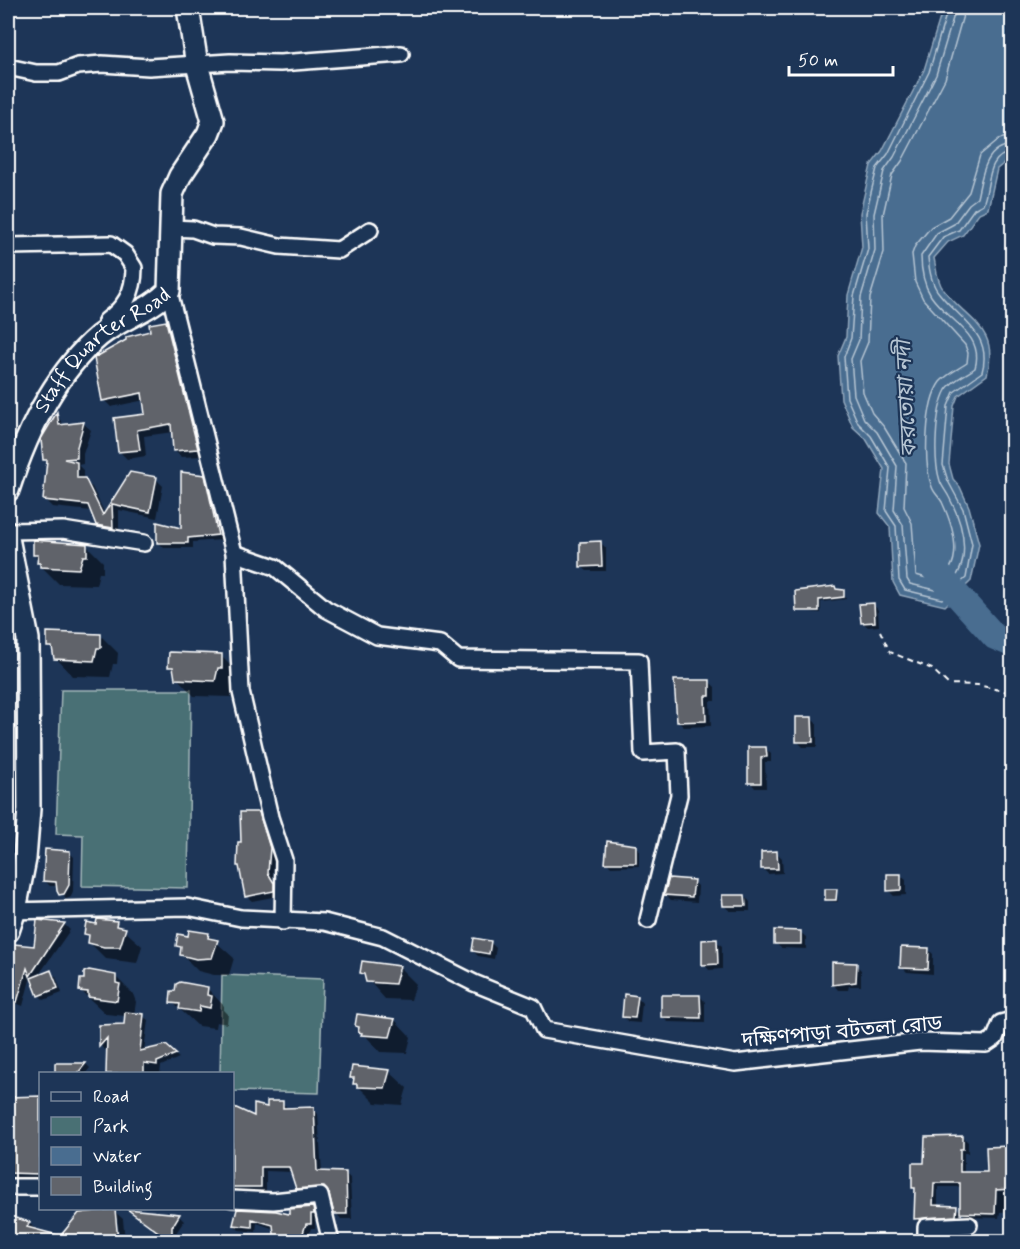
<svg xmlns="http://www.w3.org/2000/svg" width="1020" height="1249" viewBox="0 0 1020 1249" font-family="Mynerve,'Noto Sans Bengali',sans-serif">
	<style>
		.green { fill: #497074; stroke: #a4b8ba; stroke-width: 1.5 }
		.water { fill: #496d90; stroke: #92a7bc; stroke-width: 1.5 }
		.shadow { fill: #0007 }
		.lines { fill: none; stroke-linecap: round; stroke-linejoin: round }
		.shore { stroke: #b6c5d3; stroke-width: 1.5 }
		.river { stroke: #496d90; stroke-width: 26 }
		.building { fill: #61646b; stroke: #fff; stroke-width: 1.5 }
		.street-casing { stroke: #fff; stroke-width: 20 }
		.secondary-casing { stroke: #fff; stroke-width: 26 }
		.path { stroke: #fff; stroke-width: 2; stroke-dasharray: 6 4.5; stroke-linecap: butt }
		.street { stroke: #1d3557; stroke-width: 15 }
		.secondary { stroke: #1d3557; stroke-width: 21 }
		.labels { text-anchor: middle; dominant-baseline: central; stroke-width: 4.5; stroke-linejoin: round; paint-order: stroke }
		.street-label { font-size: 21px; fill: #fff; stroke: #1d3557 }
		.water-label { font-size: 22px; font-style: italic; fill: #b6c5d3; stroke: #1d3557 }
	</style>
	<rect width="100%" height="100%" fill="#1d3557"/>
	<filter id="ink" filterUnits="userSpaceOnUse"><feTurbulence type="fractalNoise" baseFrequency=".0167" numOctaves="2"/><feDisplacementMap in="SourceGraphic" scale="12" xChannelSelector="R" yChannelSelector="G"/><feConvolveMatrix kernelMatrix="1 2 1 2 8 2 1 2 1" color-interpolation-filters="sRGB"/></filter>
	<g filter="url(#ink)">
		<!-- green -->
		<path class="green" d="M61,690H191L188,888L82,886L83,835L56,834Z
			M222,975L323,979L319,1093L233,1091L232,1074L220,1073Z"/>
		<!-- water -->
		<path class="water" d="M943,8H1012V157L997,169L988,209L979,213L963,235L948,242L934,258C936,268 937,281 943,289C967,321 1000,327 987,375L958,396L954,406L949,464L953,479L960,487L969,507L979,544L971,581L945,606L900,595L893,582L890,527L879,513L884,469L866,439L853,427L841,399L838,356L846,337L848,295L862,247L860,213L871,165L882,151L924,70Z"/>
		<!-- shadow -->
		<path class="shadow" d="M166,322L173,329L204,456L181,457L174,450L173,432L144,436L146,456L127,459L120,452L147,416L145,400L111,407L104,400L152,332Z
			M57,415L64,426L84,424L91,430L83,454V464L78,465L83,470V480L92,487L105,514L131,474L156,479L163,486L157,518L119,510V534L104,532L97,525L92,511L52,507L45,500L49,463L45,459Z
			M204,476L209,482L222,540L193,542V548H164L158,542L183,530Z
			M601,543L606,548V571H587L581,566Z
			M86,545L103,562V573H99L96,585L59,584L42,567L34,554Z
			M835,588L844,593L846,599L821,602V613L798,611Z
			M873,604L878,610L879,626L868,627L862,622Z
			M101,636L118,653L117,664H113L110,677L73,676L56,658L55,652L49,646Z
			M221,656L238,673L231,697L194,696L177,678L175,672L169,666Z
			M710,682L715,687V701H710L711,726L684,727L678,722Z
			M812,719L817,724V747H803L798,742Z
			M750,749H766L771,754V762H765L766,788H755L750,782Z
			M258,813L264,819L274,854L273,879L278,896L252,901L246,896L238,865L242,843Z
			M635,846L639,850V866L611,867L607,863Z
			M69,852L74,857L73,891L71,897L66,899L59,886H50L45,881Z
			M777,853L782,858L783,873L768,874L763,869Z
			M900,875L906,880V895L894,896L888,890Z
			M693,881L698,886L697,902L671,900L666,895Z
			M836,891L838,902L828,901L826,899Z
			M745,896L750,902V911H730L724,906Z
			M38,922L65,925L70,930L38,976L50,972L56,977L62,993L44,1000L39,995L31,976L23,1006L8,1000V984L12,968L8,965V958L14,946L35,948Z
			M116,923L142,946L137,963L106,959L89,942L90,938L86,934Z
			M800,932L806,937V949L781,948L775,943Z
			M208,935L234,958L229,975H214L198,971L181,954L182,950L178,946L189,937Z
			M716,941L722,946V969L709,970L704,964Z
			M491,943L496,948L494,959L478,956L473,951Z
			M928,949L933,954V974L907,972L902,967Z
			M856,965L861,970V986H849L848,990H838L833,984Z
			M399,967L416,984L411,1000L385,999L362,973Z
			M115,976L133,994L136,1002L134,1015L143,1016L148,1020L144,1051L165,1047L179,1058L161,1066L160,1074H107L108,1045L104,1050L101,1046L100,1026H125L126,1016L106,1014L80,990Z
			M207,988L224,1006V1010L228,1014L227,1024L216,1022L215,1028L198,1026L172,1002Z
			M700,996L705,1002V1023L668,1022L662,1016Z
			M637,997L642,1003L640,1023L628,1022L623,1016Z
			M395,1020L411,1037L407,1053L380,1052L357,1026Z
			M56,1064H86L90,1068L85,1074H56Z
			M353,1067L390,1072L407,1088L402,1105L375,1103L355,1083L352,1077Z
			M38,1090L40,1178L14,1177L10,1173V1153L8,1154V1098H37Z
			M282,1103L288,1108L313,1109L318,1114L322,1173H345L350,1178L352,1219H341L336,1213L330,1192L302,1193L297,1188L292,1172L266,1171V1191L232,1192V1108L256,1118L268,1108Z
			M963,1137L968,1142V1153H964V1174L988,1173L987,1148L1012,1146V1211L1000,1212L999,1218L966,1217L961,1212V1187H938V1207H956L961,1212L960,1220L920,1223L915,1219L917,1190L913,1187L926,1165Z
			M312,1208L318,1219H315V1228H311L307,1242H277L275,1229L257,1223L256,1232L239,1230L234,1225L238,1211L290,1216Z
			M130,1209L179,1216L184,1221L176,1233V1242H171Z
			M114,1211L123,1219L125,1242H120L117,1218H114L117,1242H71L64,1234Z
			M8,1217L29,1223L36,1230L60,1242H8Z"/>
		<g class="lines">
			<!-- shore -->
			<path class="shore" d="M948,8L929,72L888,154L877,168L866,213L868,249L854,296L851,338L844,357L847,398L858,423L871,436L890,468L886,511L896,526L899,580L905,590L942,599L966,578L972,544L963,509L948,481L943,465L948,406L954,392L982,372C993,334 959,319 939,293C931,284 929,269 928,257L943,237L959,230L974,209L983,204C991,186 985,156 1012,152
				M956,8L936,75L894,157L884,171L874,214L875,250L861,297L859,340L851,359L854,395L864,419L877,432L897,466L894,510L903,525L907,579L910,584L940,591C975,572 965,527 949,497C946,491 942,487 940,481C933,460 935,410 946,390C952,380 966,375 975,368C985,334 947,320 931,296C924,285 921,269 921,256L937,233L954,224L969,204L977,198C982,177 984,147 1012,145
				M965,8L945,79L902,161L892,175L883,215L884,252L870,298L868,342L860,361L863,392L872,413L884,427L906,463L904,507L912,523L916,575L937,581C966,565 953,526 942,502C939,497 934,493 932,487C923,464 925,402 940,382C947,374 958,369 967,363L968,353L965,345L923,299L915,282L912,254L915,246L931,227L949,217L969,192L980,155L999,139L1012,136"/>
			<!-- river -->
			<path class="river" d="M935,570L995,637L1012,644"/>
		</g>
		<!-- building -->
		<path class="building" d="M166,321L198,449L173,451L171,424L137,430L140,450L118,452L114,418L145,414L142,393L102,401L94,358L126,340V337L150,331L149,324Z
			M57,412L59,425L84,422L77,447V458L64,459L77,462V478H85L103,515L130,472L157,477L150,512L112,504L113,528L96,525L88,505L43,500L47,460H43L41,439Z
			M181,472L205,475L218,535L188,538V543H157V522L181,528Z
			M33,540L87,544V556H83L79,569L40,567V563H37L38,555H33Z
			M601,541L602,566L580,567V542Z
			M835,586L836,589L844,590V597L819,600V611H796L795,591Z
			M874,603L875,622L861,623L859,604Z
			M47,632L101,634V648H97L94,661L54,659L52,647H47Z
			M169,652L222,654V668H218L215,681L175,679L173,667H168Z
			M674,680H710V696H705L706,721L677,722Z
			M796,717H812L813,742H796Z
			M748,747H766L767,757L761,758V783H748Z
			M240,812H259L270,848L268,873L274,883V891L245,897L239,866H237L238,842H241Z
			M607,841L636,845V863H605Z
			M45,849L70,851L69,885L64,894L59,895L57,891L56,882L43,881Z
			M777,851L778,869H761V852Z
			M887,874H901V890L887,891Z
			M669,878L694,880L692,897L664,895Z
			M825,889H837L836,900H825Z
			M722,895H745L746,906H723Z
			M97,919L117,921L116,926L126,928L120,947H104L88,943L89,935L84,934L86,922L96,924Z
			M37,920L65,923L30,976L27,968L17,1002L8,999V979L12,964H8V955L14,944L34,946Z
			M189,930L209,933L208,938L218,940L212,958L196,959L180,955L181,947L176,946L178,934L188,936Z
			M774,930L801,931V944H774Z
			M474,938L491,941L489,954L472,951Z
			M717,939L718,964L702,965V940Z
			M901,947L929,948L928,969L900,968Z
			M362,961L400,966L395,984L366,982L364,974L360,973Z
			M832,962L857,963L856,982L832,985Z
			M51,970L58,988L38,996L31,978Z
			M89,970L116,975V983L120,984L117,1001L88,997V992L79,991L80,979H84V972Z
			M180,982L208,987L207,995L212,996L210,1008L200,1006L199,1012L179,1009L180,1004L170,1003L171,991H175L176,984Z
			M624,994L638,996L635,1018L622,1017Z
			M661,995H700L701,1018L661,1017Z
			M125,1012L144,1014L140,1051L166,1045L176,1054L157,1062V1065L144,1063V1074H106L107,1038L99,1047V1025L124,1024Z
			M357,1014L395,1019L390,1037L361,1035L362,1033L358,1032L359,1027L355,1026Z
			M55,1063H86L78,1073H55Z
			M352,1066L390,1070L385,1088L357,1087V1084H353L354,1078H350Z
			M40,1096V1174L8,1173V1097Z
			M267,1101H283V1108L314,1107L317,1171L346,1172L347,1214H334L329,1193L324,1187L296,1189L289,1167H261V1187H232V1106L254,1116V1104L267,1107Z
			M963,1136V1149H960V1172H987L986,1147L1010,1146L1012,1189L996,1190L995,1214L960,1213V1183H934L933,1205L957,1206L956,1216L914,1219L915,1188H912V1163H924L925,1137Z
			M313,1207L314,1214H311V1224H306L300,1242H275L273,1225L252,1219V1227L233,1225L237,1209L276,1211L289,1214V1209Z
			M115,1209L118,1241L62,1234L79,1213Z
			M127,1209L180,1214L172,1227V1242Z
			M8,1216L30,1222L27,1227L69,1238L68,1242H8Z"/>
		<g class="lines">
			<defs>
				<path id="street" d="M8,67L36,73H59L78,66L102,64L149,67L230,62L280,63L401,54
					M171,228L193,229L213,236L241,237L279,246L339,250L370,230
					M8,246L111,244L125,254L134,268C134,293 125,307 106,321
					M169,291L234,553L241,692L270,817L284,860L283,922
					M8,531L63,530L144,543
					M234,553L275,567L326,609L377,636L440,644L458,659L639,661L643,753L677,751L679,795L648,920
					M8,911L187,907L241,918L324,922L383,937L474,983L533,1007L544,1030L735,1063L920,1042L986,1044L995,1038L1001,1023L1012,1020
					M8,1187H40
					M232,1199L273,1201L320,1196L331,1242
					M926,1242V1227L969,1225"/>
				<g id="secondary">
					<path id="s1" d="M8,490C26,434 53,375 99,336C121,318 149,311 169,291L172,194L180,176L208,134L213,121L197,65L188,8"/>
					<path d="M8,538L28,639L29,809L25,859L15,910L8,931"/>
				</g>
			</defs>
			<!-- street casing -->
			<use href="#street" class="street-casing"/>
			<!-- secondary casing -->
			<use href="#secondary" class="secondary-casing"/>
			<!-- path -->
			<path class="path" d="M880,631L890,652L932,669L948,684L978,685L1012,693"/>
			<!-- street -->
			<use href="#street" class="street"/>
			<!-- secondary -->
			<use href="#secondary" class="secondary"/>
		</g>
	</g>
	<g class="labels">
		<!-- street labels -->
		<g class="street-label">
			<text stroke="none"><textPath href="#s1" startOffset="174">Staff Quarter Road</textPath></text>
			<text transform="translate(842 1032) rotate(-5)">দক্ষিণপাড়া বটতলা রোড</text>
		</g>
		<!-- water labels -->
		<g class="water-label">
			<text transform="translate(907 399) rotate(-93)">করতোয়া নদী</text>
		</g>
	</g>
	<!-- margin -->
	<rect width="1020" height="1249" fill="none" stroke="#1d3557" stroke-width="30"/>
	<rect x="15" y="15" width="990" height="1219" fill="none" stroke="#fff" stroke-width="2" filter="url(#ink)"/>
	<!-- legend -->
	<rect x="39" y="1072" width="195" height="138" fill="#1d3557" stroke="#77869a" stroke-width="1.5"/>
	<rect x="51" y="1092" width="30" height="9" fill="#1d3557" stroke="#77869a" stroke-width="1.5"/>
	<text x="93" y="1102" font-size="18" fill="#ffffff">Road</text>
	<rect x="51" y="1117" width="30" height="18" fill="#497074" stroke="#77869a" stroke-width="1.5"/>
	<text x="93" y="1132" font-size="18" fill="#ffffff">Park</text>
	<rect x="51" y="1147" width="30" height="18" fill="#496d90" stroke="#77869a" stroke-width="1.5"/>
	<text x="93" y="1162" font-size="18" fill="#ffffff">Water</text>
	<rect x="51" y="1177" width="30" height="18" fill="#61646b" stroke="#77869a" stroke-width="1.5"/>
	<text x="93" y="1192" font-size="18" fill="#ffffff">Building</text>
	<!-- scale -->
	<path d="M789 66v9h104v-9" fill="none" stroke="#ffffff" stroke-width="3"/>
	<text x="798" y="66" font-size="18" fill="#ffffff" stroke="#1d3557" stroke-width="4.5" paint-order="stroke">50 m</text>
</svg>
